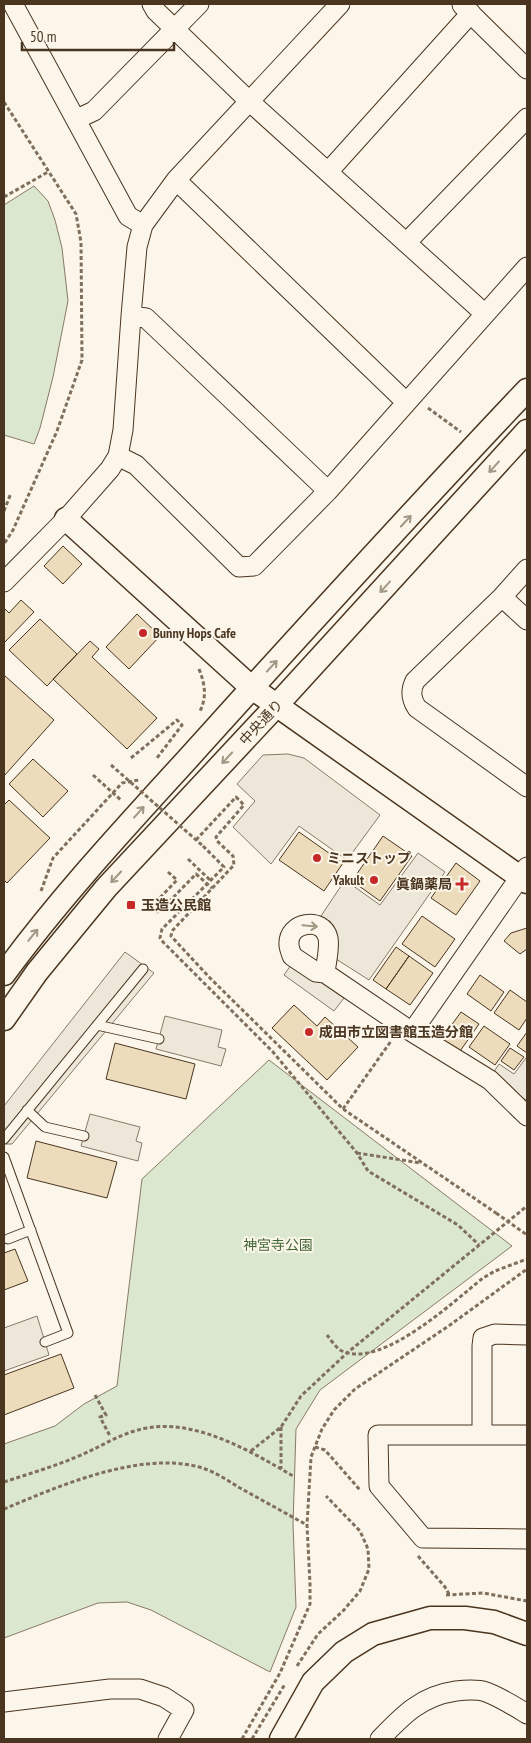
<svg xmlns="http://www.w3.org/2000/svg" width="531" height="1743" viewBox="0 0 531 1743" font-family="'PT Sans Narrow','Noto Sans JP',sans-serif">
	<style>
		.green { fill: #dce7d0; stroke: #887966 }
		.parking { fill: #ede7d9; stroke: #887966 }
		.building { fill: #ecdcbc; stroke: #4a3520 }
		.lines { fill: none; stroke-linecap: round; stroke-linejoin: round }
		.service-casing { stroke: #4a3520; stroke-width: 11 }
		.minor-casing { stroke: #4a3520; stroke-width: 21 }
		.tertiary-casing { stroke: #4a3520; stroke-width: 25 }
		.path { stroke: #7f6f5c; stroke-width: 3; stroke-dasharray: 4 2.5; stroke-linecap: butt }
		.service { stroke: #fbf6e9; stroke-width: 9 }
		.minor { stroke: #fbf6e9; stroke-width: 19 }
		.tertiary { stroke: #fbf6e9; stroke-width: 22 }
		.path-bridge { stroke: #7f6f5c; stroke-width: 3; stroke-dasharray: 4 2.5; stroke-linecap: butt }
		.oneway { stroke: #a29684 }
		.poi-dot { fill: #c62828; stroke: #fbf6e9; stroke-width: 2 }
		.labels { text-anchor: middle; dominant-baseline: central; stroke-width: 4; stroke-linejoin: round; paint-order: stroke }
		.poi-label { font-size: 14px; font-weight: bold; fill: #4a3520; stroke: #fbf6e9; text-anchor: start }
		.street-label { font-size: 14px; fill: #4a3520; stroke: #fbf6e9 }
		.park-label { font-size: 14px; fill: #436837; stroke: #fbf6e9 }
	</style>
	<rect width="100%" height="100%" fill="#fbf6e9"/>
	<!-- green -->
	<path class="green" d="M34,186L48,201L55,220L62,248L68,301L53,377L40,428L34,444L4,435V205Z
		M269,1060L512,1246L320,1390L296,1429L293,1524L296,1607L270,1672L151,1610L127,1602L98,1603L4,1638V1444L55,1426L84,1404L117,1386L142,1179Z"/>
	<!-- parking -->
	<path class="parking" d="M288,754L304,758L380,815L347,860L299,826L271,864L233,827L255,801L237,784L263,755Z
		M418,853L445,872L369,980L336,959L338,943L335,932L321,916L345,880L380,905Z
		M125,952L154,973L12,1144H4V1106Z
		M293,962L344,998L334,1011L284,975Z
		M165,1016L222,1030L218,1047L226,1049L221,1066L156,1049Z
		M526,1058L527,1059V1101L491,1076L499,1064L514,1074Z
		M90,1114L140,1127L136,1141L142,1143L138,1161L81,1146Z
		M37,1316L49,1355L4,1371V1328Z"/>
	<!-- building -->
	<path class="building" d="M63,546L82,564L63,584L44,566Z
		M21,600L34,612L4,643V608L9,613Z
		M137,614L160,636L129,669L106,647Z
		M40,619L77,654L47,686L9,650Z
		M90,641L99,649L92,657L157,718L127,749L53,679Z
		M4,675L54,720L4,776Z
		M33,759L68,791L43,817L9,784Z
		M9,800L50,838L7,883L4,880V805Z
		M299,832L343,863L324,891L279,860Z
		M383,836L412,856L380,901L352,881Z
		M456,863L480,881L456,915L431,898Z
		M422,916L455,939L435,967L402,944Z
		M527,928V949L520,954L504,941L511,933Z
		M396,947L409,956L386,989L373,980Z
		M409,956L433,973L410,1005L386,989Z
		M480,975L504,992L491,1011L467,994Z
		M510,990L527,1002V1018L519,1030L494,1013Z
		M294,1005L317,1026L325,1017L358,1047L327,1080L272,1028Z
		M461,1012L479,1024L458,1054L440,1041Z
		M484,1026L510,1044L495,1065L469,1047Z
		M527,1032V1053L517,1046Z
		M115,1043L195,1064L186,1099L106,1079Z
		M510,1048L524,1057L514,1070L501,1061Z
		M36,1141L117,1162L107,1198L27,1178Z
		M15,1249L28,1281L4,1290V1253Z
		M61,1354L74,1388L4,1415V1375Z"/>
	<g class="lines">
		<defs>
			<path id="service" d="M97,1025L159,1039
				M27,1110L45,1127L84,1136
				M4,1139L143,969
				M4,1157L68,1333L45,1342
				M8,1239L31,1230"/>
			<path id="minor" d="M13,4L128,216L143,225
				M152,4L156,11L249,101L484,313
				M462,5L527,69
				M77,119L94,111L199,4
				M328,172L471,13
				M176,180L406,402
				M406,243L527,118
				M131,316L146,318L328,491
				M118,456L136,465L239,567L254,566L328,491L527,267
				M527,569L502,597L415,681C410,691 411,699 417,708L527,787
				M4,582L66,519L110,469L118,456L123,430L131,316L137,247L143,225L176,180L340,4
				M502,597L527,620
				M325,973C326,963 330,948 328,938C323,916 287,922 289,945C289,948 291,952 292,956L316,972L325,973L412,1032L490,1080L527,1116
				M412,1032L527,867
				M482,1435V1346L483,1338L495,1334L527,1335
				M527,1435H378L379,1486L423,1538L527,1539
				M4,1702L110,1689H140L164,1697L184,1710L168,1739
				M380,1739C403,1715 421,1696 456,1691C465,1690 477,1689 486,1692C500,1697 514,1706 527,1714"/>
			<path id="tertiary" d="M66,519L252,688L527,882
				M4,974C67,888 141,811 212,732C316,617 421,502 527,390
				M4,1019L37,972L106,888L276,706L527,431
				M281,1739L313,1682L344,1652L373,1634L430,1618H465L494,1622L527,1634"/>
		</defs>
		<!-- service casing -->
		<use href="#service" class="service-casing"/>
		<!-- minor casing -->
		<use href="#minor" class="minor-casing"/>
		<!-- tertiary casing -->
		<use href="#tertiary" class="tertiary-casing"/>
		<!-- path -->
		<path class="path" d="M4,102L76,214L81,242L82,360L57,431L13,530L4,544
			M4,197L48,172
			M428,408L461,432
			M4,511L11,493
			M199,669C205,684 207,697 200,711
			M131,758L177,720L182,725L157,758
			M93,775L122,801
			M196,840L236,797L244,805L216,837L217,841L233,856L234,865L172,931L171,936L210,978L343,1109L496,1213
			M203,846L224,867L162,929L160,938L163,942L273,1052L357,1153L368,1171L458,1225L479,1245
			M188,859L210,880
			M168,872L177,880L153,905L158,913L196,874L212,888
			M41,891L53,858L122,783L139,780
			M343,1109L391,1041
			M357,1153L421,1163
			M327,1335C331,1340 336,1348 342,1351C382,1369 454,1301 483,1278L495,1271L527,1259
			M95,1395L106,1415L100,1417L110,1436
			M281,1427V1469
			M315,1447L325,1450L360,1490
			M251,1451L281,1427L301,1396L347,1353L527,1206
			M4,1482C28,1474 53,1467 76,1457C102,1447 119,1433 147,1428C197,1419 252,1452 293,1476
			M4,1509C59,1486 139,1451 199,1467C214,1471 227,1480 240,1488C262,1500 285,1513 307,1525
			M418,1556L445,1587L449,1594
			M446,1595L483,1593L527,1601
			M297,1666L318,1634L343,1611L360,1591L369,1569L368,1549L360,1531L326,1496
			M242,1739L280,1673L310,1604V1584L307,1525L311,1457L322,1429L334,1410L355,1389L450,1325L527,1269
			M252,1739L285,1684"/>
		<!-- service -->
		<use href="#service" class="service"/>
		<!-- minor -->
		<use href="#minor" class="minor"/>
		<!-- tertiary -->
		<use href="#tertiary" class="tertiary"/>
		<!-- path-bridge -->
		<path class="path-bridge" d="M111,765L203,846
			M496,1213L527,1235"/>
	</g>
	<!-- one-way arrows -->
	<defs><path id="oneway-shaft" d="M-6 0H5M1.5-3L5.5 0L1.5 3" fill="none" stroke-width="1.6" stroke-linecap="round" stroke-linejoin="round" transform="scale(1.25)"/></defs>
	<g class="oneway">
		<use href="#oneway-shaft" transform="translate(494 467) rotate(132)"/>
		<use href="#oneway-shaft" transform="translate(406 521) rotate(-47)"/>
		<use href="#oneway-shaft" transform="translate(385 587) rotate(132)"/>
		<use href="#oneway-shaft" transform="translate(272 666) rotate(-47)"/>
		<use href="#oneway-shaft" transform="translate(227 758) rotate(133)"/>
		<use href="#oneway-shaft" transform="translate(139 812) rotate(-48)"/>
		<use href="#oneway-shaft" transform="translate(116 877) rotate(133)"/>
		<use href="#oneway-shaft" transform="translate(310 926) rotate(5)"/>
		<use href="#oneway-shaft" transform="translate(33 935) rotate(-51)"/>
	</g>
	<!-- markers -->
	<g class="poi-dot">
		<circle cx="143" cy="633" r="5"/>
		<circle cx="317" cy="858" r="5"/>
		<circle cx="374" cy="880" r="5"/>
		<path d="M459.5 876.5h5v5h5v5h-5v5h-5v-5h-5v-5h5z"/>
		<rect x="126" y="900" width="10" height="10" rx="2.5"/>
		<circle cx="309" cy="1032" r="5"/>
	</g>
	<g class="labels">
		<!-- poi labels -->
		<g class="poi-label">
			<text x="153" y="633">Bunny Hops Cafe</text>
			<text x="327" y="858">ミニストップ</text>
			<text x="364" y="880" text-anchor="end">Yakult</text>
			<text x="452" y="884" text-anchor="end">眞鍋薬局</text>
			<text x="141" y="905">玉造公民館</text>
			<text x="319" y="1032">成田市立図書館玉造分館</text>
		</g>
		<!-- street labels -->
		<g class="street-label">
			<text transform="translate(261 722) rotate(-47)">中央通り</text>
		</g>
		<!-- park labels -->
		<g class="park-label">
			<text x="278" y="1245">神宮寺公園</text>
		</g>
	</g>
	<!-- border -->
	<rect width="531" height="1743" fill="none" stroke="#4a3520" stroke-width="10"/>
	<!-- scale -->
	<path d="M22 42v8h152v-8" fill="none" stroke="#4a3520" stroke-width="2.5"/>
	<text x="30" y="42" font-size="15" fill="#4a3520" stroke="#fbf6e9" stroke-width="4" paint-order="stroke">50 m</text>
</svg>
